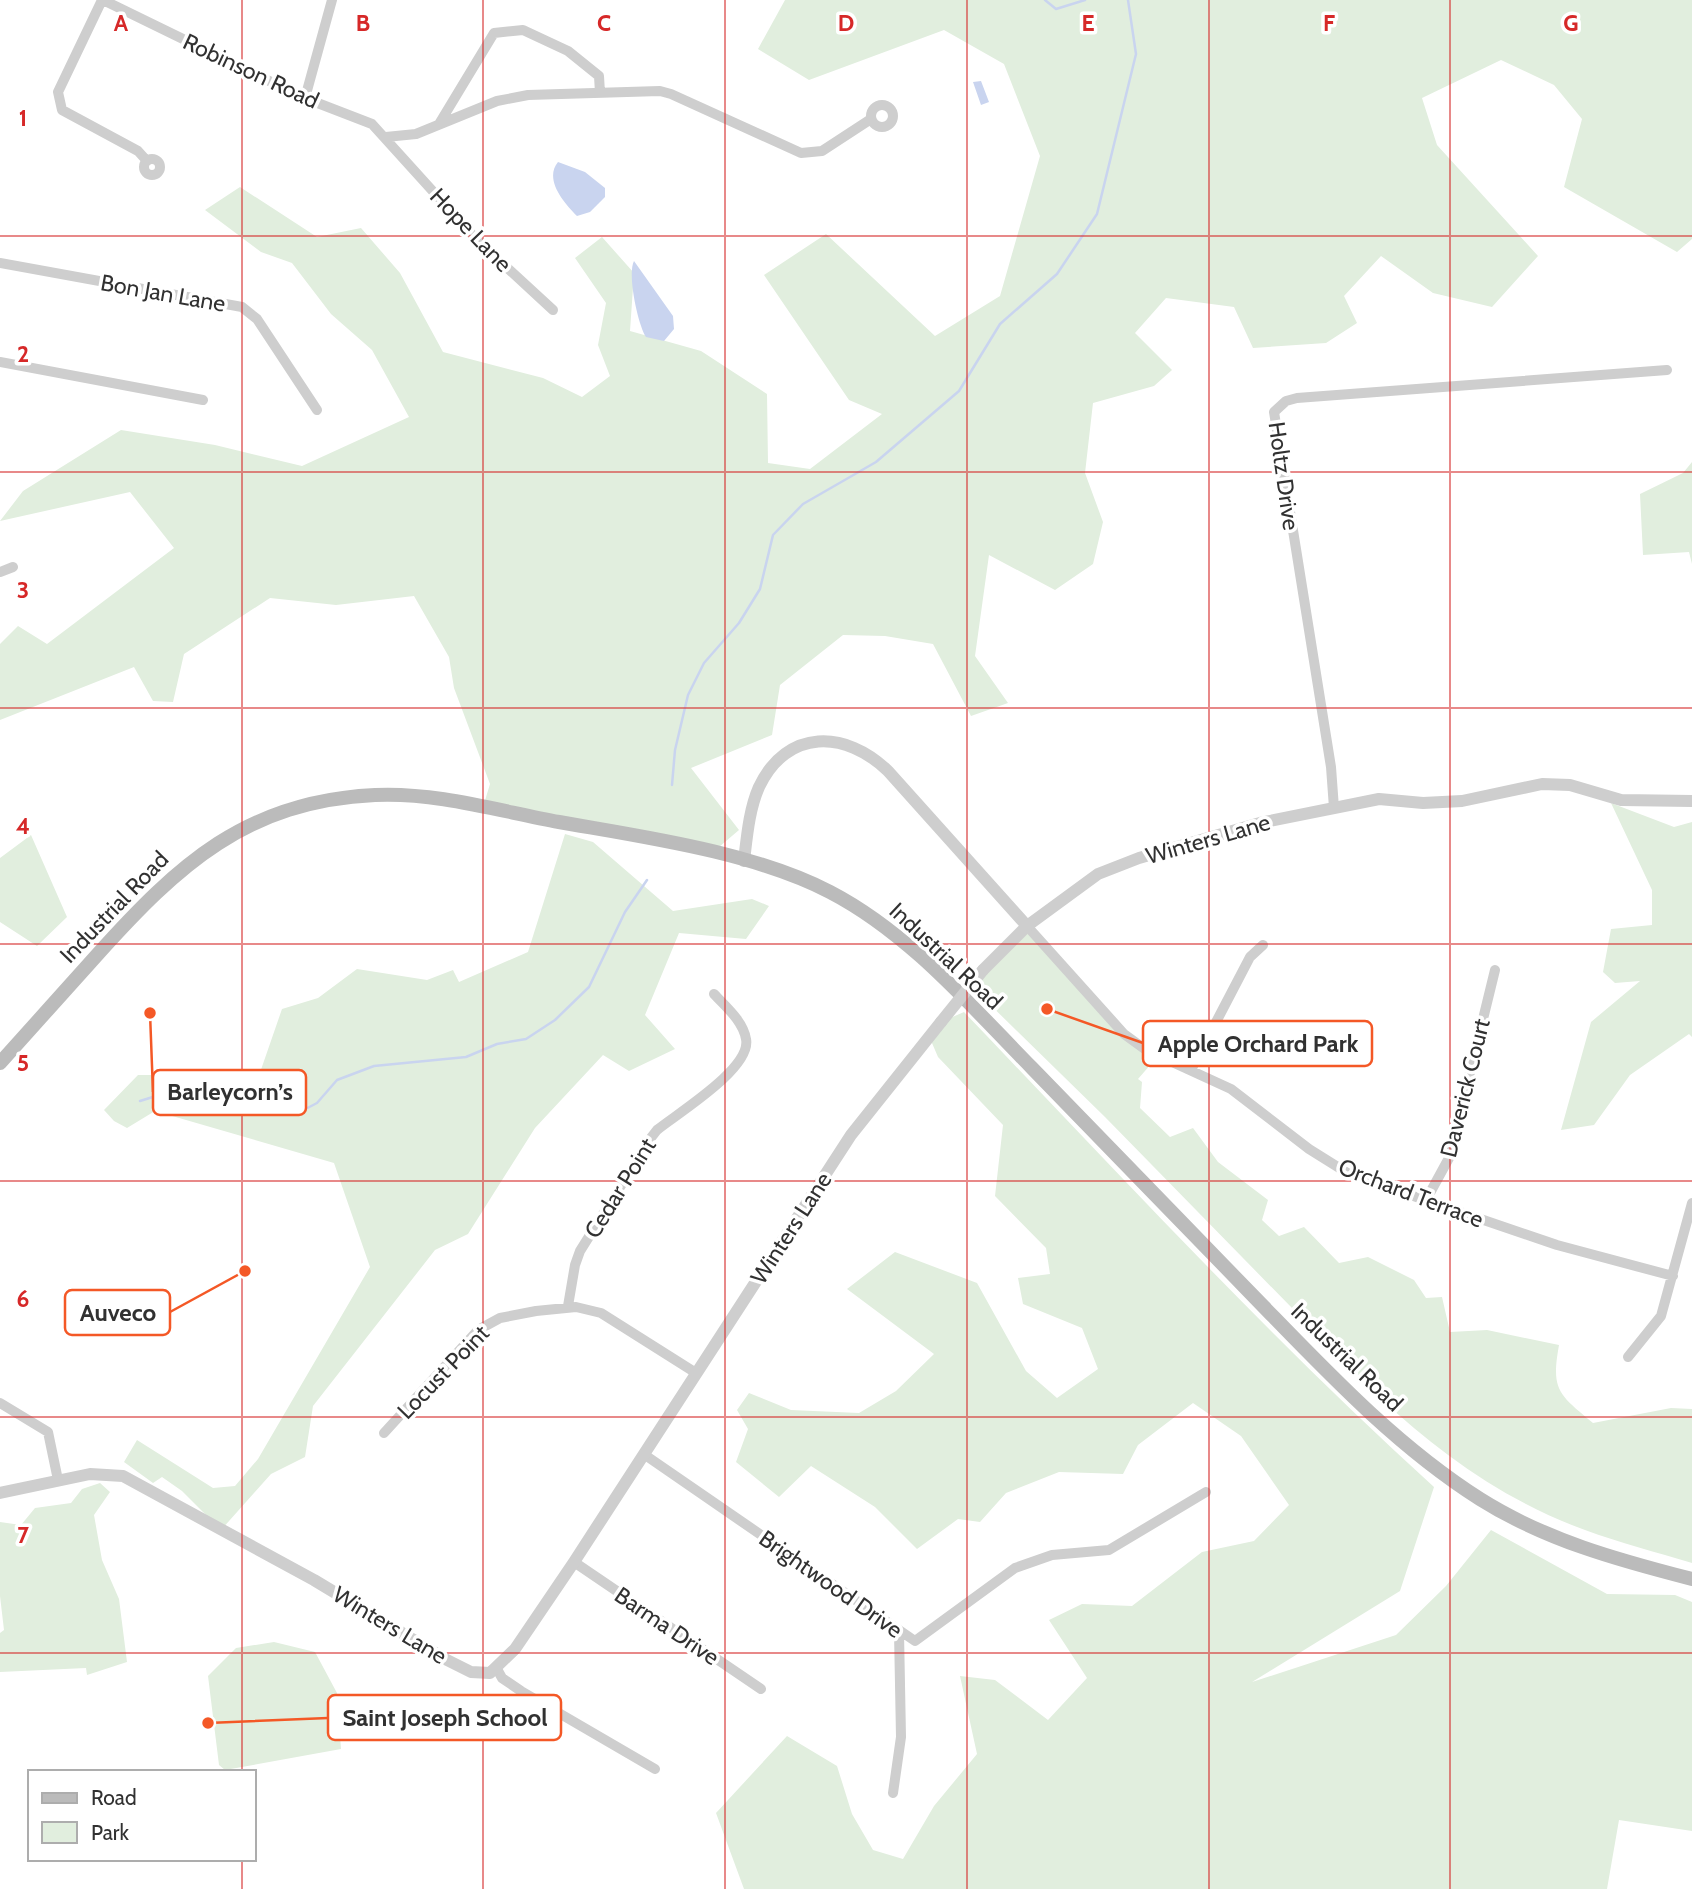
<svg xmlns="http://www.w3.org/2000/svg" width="1692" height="1889" viewBox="0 0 1692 1889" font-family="Cabin,sans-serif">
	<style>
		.green { fill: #e1eede }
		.water { fill: #c9d4ef }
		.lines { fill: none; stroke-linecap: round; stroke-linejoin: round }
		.stream { stroke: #c9d4ef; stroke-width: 2.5 }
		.minor { stroke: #cecece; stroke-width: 10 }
		.tertiary { stroke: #cecece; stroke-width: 12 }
		.secondary { stroke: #bbb; stroke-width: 14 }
		.tertiary-bridge { stroke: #cecece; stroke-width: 12 }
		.grid { fill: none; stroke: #d62828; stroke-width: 2; stroke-opacity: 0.55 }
		.labels { text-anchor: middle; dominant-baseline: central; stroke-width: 7; stroke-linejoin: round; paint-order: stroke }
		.street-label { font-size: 23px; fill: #313131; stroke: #fff }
		.grid-label { font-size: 23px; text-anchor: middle; font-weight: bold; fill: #d62828; stroke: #fff; stroke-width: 7; stroke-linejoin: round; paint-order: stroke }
		.leader { fill: none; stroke: #f45826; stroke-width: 2.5 }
		.callout-dot { fill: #f45826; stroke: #fff; stroke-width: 2.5 }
		.callout { fill: #fff; stroke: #f45826; stroke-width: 2.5 }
		.callout-label { font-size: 24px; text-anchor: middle; font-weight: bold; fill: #313131 }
	</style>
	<rect width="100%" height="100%" fill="#fff"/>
	<!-- green -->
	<path class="green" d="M785,0H1692V239L1677,252L1564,187L1582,119L1554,85L1501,60L1422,98L1437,145L1538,256L1492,307L1433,293L1381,256L1344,296L1357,323L1326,343L1253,348L1234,307L1166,298L1135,333L1172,370L1154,386L1093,403L1085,473L1103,522L1093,564L1055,590L989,555L975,656L1008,703L971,716L933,644L885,636L843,635L780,685L772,735L691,768L739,830L712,853L483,807L490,784L454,688L449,657L414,596L336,605L270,598L184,654L173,702L153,701L134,667L0,720V644L18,626L47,644L174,548L130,492L0,521L23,491L121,430L215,445L302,466L409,417L372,350L331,314L292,263L261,252L205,210L240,187L317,237L361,228L400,273L443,352L543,378L582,397L610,376L598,345L606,303L575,258L602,237L634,273L630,331L701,351L767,394L768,463L810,469L882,414L849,400L764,275L826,234L935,336L1000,296L1040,156L1004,64L944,30L809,80L758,49Z
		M1692,462V564L1689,552L1643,555L1640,494L1683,473Z
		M1611,803L1674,827L1692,822V1037L1689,1034L1630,1075L1594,1125L1561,1130L1591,1022L1640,981L1615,983L1603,972L1611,929L1652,925V890Z
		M565,834L593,842L673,911L752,899L769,906L746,939L679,933L645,1015L675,1049L629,1071L603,1055L535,1128L468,1234L435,1250L313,1406L305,1457L271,1474L221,1530L182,1491L162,1477L153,1483L124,1462L137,1440L213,1488L235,1486L258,1459L370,1267L334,1163L155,1111L127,1128L114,1121L104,1110L138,1075H181L255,1087L282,1009L318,998L357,969L427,980L453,970L459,982L528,952Z
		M31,835L67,917L37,946L0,922V858Z
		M1027,926L1113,1024L1158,1056L1138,1079L1142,1082L1140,1108L1170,1137L1193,1128L1218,1162L1268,1200L1262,1220L1279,1236L1304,1227L1339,1263L1368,1257L1414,1280L1426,1298L1442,1297L1450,1332L1487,1330L1559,1345C1551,1390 1558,1394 1593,1423L1671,1408L1692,1409V1563C1656,1552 1620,1543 1585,1530C1507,1502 1439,1453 1380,1398L1105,1117L972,987Z
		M964,1012C1118,1173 1269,1337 1434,1487L1400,1591L1252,1682L1396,1635L1446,1586L1491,1530L1607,1594L1675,1595L1692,1602V1831L1619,1820L1607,1889H744L716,1813L787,1736L837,1766L852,1814L873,1850L903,1859L934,1806L977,1754L960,1676L995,1680L1048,1720L1087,1678L1049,1620L1082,1604L1132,1606L1202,1552L1254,1541L1289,1505L1241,1436L1193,1403L1138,1445L1123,1474L1059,1472L1006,1493L980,1522L958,1519L917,1549L875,1507L811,1466L779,1497L736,1462L748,1429L737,1410L749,1393L791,1410L859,1413L896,1391L934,1354L847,1289L895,1252L977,1283L1026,1371L1057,1398L1098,1369L1082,1328L1023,1304L1018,1278L1050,1274L1046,1248L995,1196L1003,1125L938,1057L929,1036L941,1022Z
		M100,1483L110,1492L94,1515L102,1560L119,1599L127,1662L87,1675L86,1668L0,1672V1633L4,1630L0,1596V1522L21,1525L35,1508L71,1503L82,1489Z
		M274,1642L315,1652L337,1693L341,1749L225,1770L219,1765L208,1676L236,1648Z"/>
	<!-- water -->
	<path class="water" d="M981,81L989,102L981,105L973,82Z
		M558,162L585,172L605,188V197L590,212L577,216C563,202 544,179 558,162Z
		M634,261L673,316L674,329L664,341L646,337C638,325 627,274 634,261Z"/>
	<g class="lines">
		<!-- stream -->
		<path class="stream" d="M1045,0L1056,9L1085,0
			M672,785L675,750L688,695L704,663L739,623L760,589L773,535L803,504L876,462L959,391L1000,324L1057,274L1097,214L1136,54L1128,0
			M140,1101L156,1096L296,1114L317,1103L337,1080L374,1066L466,1057L497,1044L526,1039L555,1020L589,987L625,912L647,880"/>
		<!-- minor -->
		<path class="minor" d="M102,0L58,92L62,110L138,151L147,161
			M103,0L302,97L372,124L477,240L553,310
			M305,98L332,0
			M871 116a11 11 0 1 1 22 0a11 11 0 1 1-22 0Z
			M439,124L494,33L523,30L568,51L599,76L600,93
			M386,137L416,134L497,101L528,95L660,91L671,94L801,153L822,151L871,119
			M144 167a8 8 0 1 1 16 0a8 8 0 1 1-16 0Z
			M0,263L242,307L257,319L317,410
			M0,362L203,400
			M0,572L13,567
			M1334,808L1331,767L1274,412L1286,401L1297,398L1667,370
			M1027,926L1124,1034L1146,1050L1231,1089L1309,1149L1349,1174L1557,1245L1673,1276
			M1191,1070L1250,957L1263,945
			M1425,1202L1449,1158L1495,970
			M568,1306L575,1265L580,1251L650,1139L657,1130C678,1113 752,1068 746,1039C743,1021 726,1007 714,994
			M1628,1357L1661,1316L1692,1203
			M0,1403L48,1432L58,1480
			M384,1433L478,1330L500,1318L536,1311L576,1307L601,1313L696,1373
			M645,1455L915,1641L1015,1568L1052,1555L1109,1550L1206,1492
			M574,1562L761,1689
			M497,1669L502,1678L521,1691L655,1769
			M893,1793L901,1737L899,1632"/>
		<!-- tertiary -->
		<path class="tertiary" d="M744,861C747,836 749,810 759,787C787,728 846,730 888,771L1027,926
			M983,970L1027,926L1098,874L1139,858L1260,823L1379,799L1423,803L1462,801L1542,784L1570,785L1621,800L1692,801
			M0,1493L90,1474L123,1476L314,1580L445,1659L471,1672L490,1673L515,1649L574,1562L851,1135L941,1022"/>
		<!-- secondary -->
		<path class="secondary" d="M0,1063C32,1027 65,991 97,955C178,865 246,801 375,795C436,792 499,811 559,822C644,837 753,852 830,892C909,933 970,1005 1032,1068C1109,1147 1186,1227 1263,1306C1330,1375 1398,1447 1480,1499C1545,1540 1618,1560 1692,1579"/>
		<!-- tertiary-bridge -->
		<path class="tertiary-bridge" d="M941,1022L983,970"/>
	</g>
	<!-- grid -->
	<path class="grid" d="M242,0V1772M483,0V1889M725,0V1889M967,0V1889M1209,0V1889M1450,0V1889M0,236H1692M0,472H1692M0,708H1692M0,944H1692M0,1181H1692M0,1417H1692M0,1653H1692M242,1859V1889"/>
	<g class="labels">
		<!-- street labels -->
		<g class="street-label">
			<text transform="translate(251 71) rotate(25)">Robinson Road</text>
			<text transform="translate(471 230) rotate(46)">Hope Lane</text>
			<text transform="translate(163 293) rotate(10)">Bon Jan Lane</text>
			<text transform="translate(1284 476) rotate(82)">Holtz Drive</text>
			<text transform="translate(1208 839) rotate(-16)">Winters Lane</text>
			<text transform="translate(114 907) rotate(-46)">Industrial Road</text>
			<text transform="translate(946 956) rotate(43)">Industrial Road</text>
			<text transform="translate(1465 1088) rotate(-76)">Daverick Court</text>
			<text transform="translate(620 1188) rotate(-58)">Cedar Point</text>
			<text transform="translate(1411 1193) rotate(21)">Orchard Terrace</text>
			<text transform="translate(791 1228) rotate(-57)">Winters Lane</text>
			<text transform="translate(1347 1357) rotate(44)">Industrial Road</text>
			<text transform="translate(443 1372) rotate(-46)">Locust Point</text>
			<text transform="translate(831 1584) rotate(35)">Brightwood Drive</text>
			<text transform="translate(390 1625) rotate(31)">Winters Lane</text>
			<text transform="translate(667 1626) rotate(34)">Barma Drive</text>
		</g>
	</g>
	<g class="grid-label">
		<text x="121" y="31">A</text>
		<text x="363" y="31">B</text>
		<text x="604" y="31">C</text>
		<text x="846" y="31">D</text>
		<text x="1088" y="31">E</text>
		<text x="1329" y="31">F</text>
		<text x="1571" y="31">G</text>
		<text x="23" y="126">1</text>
		<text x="23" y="362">2</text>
		<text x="23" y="598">3</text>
		<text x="23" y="834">4</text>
		<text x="23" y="1071">5</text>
		<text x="23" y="1307">6</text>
		<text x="23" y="1543">7</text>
	</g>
	<!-- callouts -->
	<path class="leader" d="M1047 1009L1143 1043M150 1013L153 1092M245 1271L170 1312M208 1723L328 1718"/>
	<g class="callout-dot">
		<circle cx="1047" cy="1009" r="7"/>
		<circle cx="150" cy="1013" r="7"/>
		<circle cx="245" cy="1271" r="7"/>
		<circle cx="208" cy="1723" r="7"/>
	</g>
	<g class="callout">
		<rect x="1143" y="1021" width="229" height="45" rx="7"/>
		<rect x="153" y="1070" width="153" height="45" rx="7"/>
		<rect x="65" y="1290" width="105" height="45" rx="7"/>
		<rect x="328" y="1695" width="233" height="45" rx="7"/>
	</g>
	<g class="callout-label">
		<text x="1258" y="1052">Apple Orchard Park</text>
		<text x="230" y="1100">Barleycorn’s</text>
		<text x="118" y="1321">Auveco</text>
		<text x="445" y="1726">Saint Joseph School</text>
	</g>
	<!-- legend -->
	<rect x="28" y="1770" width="228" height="91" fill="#ffffff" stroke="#adadad" stroke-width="2"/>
	<rect x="42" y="1793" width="35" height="10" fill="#bbbbbb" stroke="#adadad" stroke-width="2"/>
	<text x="91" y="1805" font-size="21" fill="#313131">Road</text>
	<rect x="42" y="1822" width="35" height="21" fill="#e1eede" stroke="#adadad" stroke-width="2"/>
	<text x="91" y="1840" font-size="21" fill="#313131">Park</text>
</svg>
